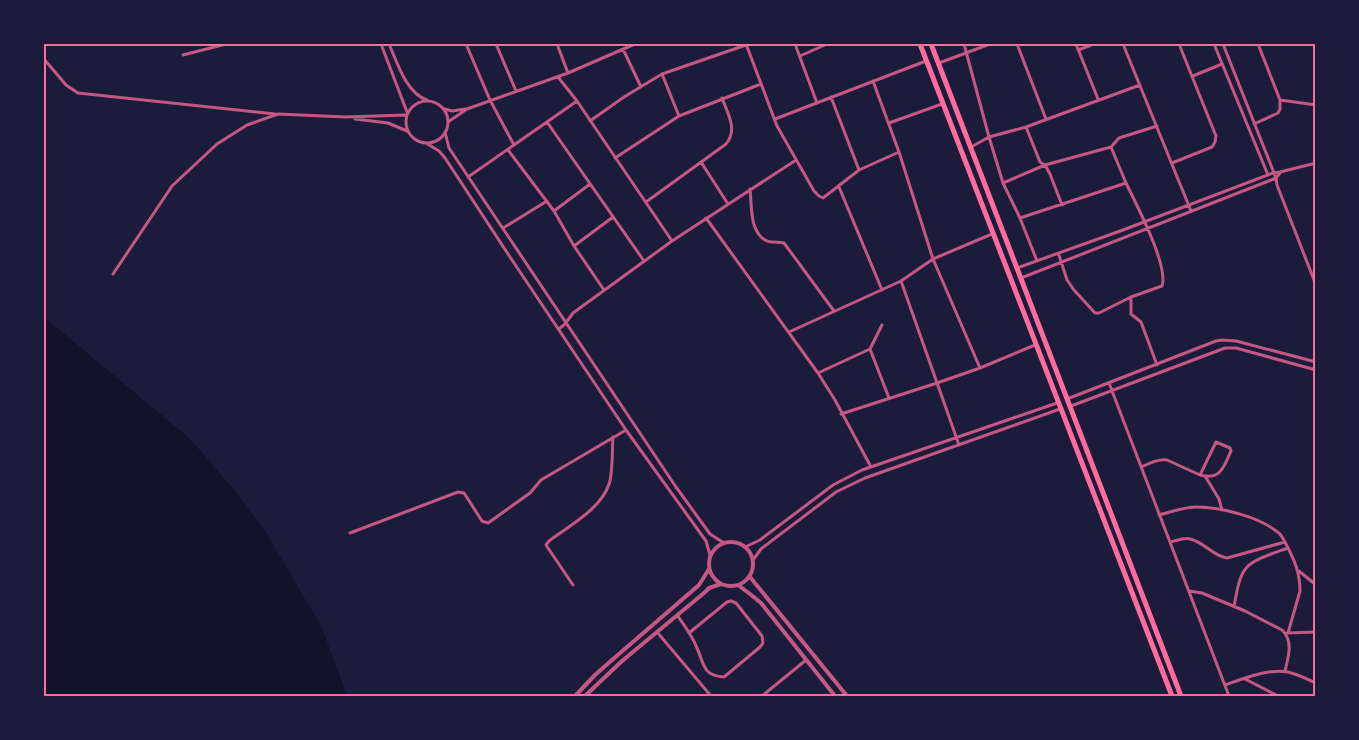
<svg xmlns="http://www.w3.org/2000/svg" width="1359" height="740" viewBox="0 0 1359 740" font-family="Poppins,sans-serif">
	<style>
		.water { fill: #12122b }
		.lines { fill: none; stroke-linecap: round; stroke-linejoin: round }
		.minor { stroke: #c65784; stroke-width: 3 }
		.tertiary { stroke: #c65784; stroke-width: 4 }
		.trunk { stroke: #ff6b9d; stroke-width: 5 }
		.neatline { fill: none; stroke: #ff6b9d; stroke-width: 2 }
	</style>
	<rect width="100%" height="100%" fill="#1b1b3a"/>
	<!-- water -->
	<path class="water" d="M44,317L189,438L237,493L267,534L322,628L347,696H44Z"/>
	<g class="lines">
		<!-- minor -->
		<path class="minor" d="M381,44L407,112
			M389,44C397,62 406,93 427,100
			M466,44L490,100L514,145
			M496,44L516,91
			M557,44L568,73
			M746,44L777,126L814,191L819,196L823,198L859,170L899,152
			M795,44L817,103
			M964,44L989,137L1003,183L1020,218L1037,261
			M1017,44L1046,119
			M1076,44L1098,99
			M1123,44L1191,211
			M1214,44L1268,175
			M1223,44L1276,178L1277,185L1316,285
			M623,49L641,87
			M1078,50L1094,44
			M183,55L226,44
			M800,56L827,44
			M44,59L66,85L78,93L275,114
			M939,63L990,44
			M662,74L679,116
			M1193,76L1222,64
			M558,77L577,101L672,241
			M873,81L899,152L933,259L980,368
			M831,97L859,170
			M1280,100L1316,105
			M406 122a21 21 0 1 1 42 0a21 21 0 1 1-42 0Z
			M445,109L452,111L465,109
			M355,119L388,123L407,131
			M775,119L926,61
			M590,121L624,97L662,74L746,45
			M448,122L467,109L568,73L635,44
			M547,122L644,261
			M889,123L942,104
			M1254,124L1278,113L1280,109V100L1258,44
			M1026,127L1040,162L1045,165L1050,174L1062,205
			M445,132L449,148L453,154L676,487L710,534L724,543
			M426,143L439,151L445,158L510,257L626,430L706,541L710,555
			M971,147L989,137L1026,127L1140,85
			M1111,147L1126,183
			M508,150L554,211L574,246L604,290
			M615,158L679,116L761,84
			M701,162L728,204
			M1172,163L1212,147L1215,142L1216,136L1179,44
			M1314,163L1316,156
			M468,177L577,101
			M1003,183L1045,165L1111,147L1119,138L1157,126
			M839,187L882,290
			M750,189C752,205 749,230 765,240C771,244 778,241 784,243L834,311
			M646,202L726,144C738,130 728,114 722,98
			M554,211L590,184
			M706,218L818,373L835,400L871,467
			M1020,218L1126,183C1136,204 1169,266 1162,286L1131,297V314L1141,322L1157,365
			M503,228L547,201
			M574,246L613,217
			M1059,255L1067,280L1074,290L1095,313H1099L1131,297
			M1017,268L1123,230L1273,173L1280,172L1316,163
			M113,274L172,186L217,144L247,125L278,114L345,117L406,115
			M1021,278L1266,182L1276,178L1280,173
			M901,281L959,445
			M882,325L870,349L889,398
			M559,329L565,324L573,313L672,241L796,160
			M789,332L901,281L933,259L992,234
			M818,373L870,349
			M1109,383L1229,696
			M1067,399L1216,341L1222,340L1236,341L1316,362
			M1071,406L1225,348H1236L1316,370
			M841,414L937,383L980,368L1035,345
			M1141,467C1150,463 1158,459 1167,460L1200,475C1221,481 1224,466 1231,451L1230,448L1216,442L1200,475
			M1205,476L1219,499L1222,510
			M1159,515C1171,512 1184,507 1196,507C1221,507 1261,517 1280,534C1283,538 1285,542 1287,546C1295,561 1300,574 1300,591L1288,633
			M350,533L458,492L464,493L482,521L488,523L530,493L541,480L626,430
			M1170,542C1176,541 1184,537 1190,539C1204,542 1213,556 1227,558L1285,542
			M745,547L760,540L833,485L862,470L1057,403
			M753,560L761,549L836,492L865,478L1060,409
			M1299,571L1316,585
			M573,585L546,545L549,541C569,526 601,509 609,484C613,474 612,449 613,437
			M1189,591L1202,593L1245,611L1282,630C1294,641 1288,658 1285,671
			M1234,606C1237,593 1238,576 1248,566C1256,558 1277,552 1288,548
			M677,615C684,625 693,637 697,648C704,663 702,676 724,677L760,647L763,643L762,636L736,603L731,601L727,602L689,633
			M657,632L711,696
			M1287,633L1316,632
			M1245,679L1278,696
			M1225,685C1242,679 1270,668 1288,672C1297,674 1307,679 1316,683
			M762,696L806,660"/>
		<!-- tertiary -->
		<path class="tertiary" d="M709 564a22 22 0 1 1 44 0a22 22 0 1 1-44 0Z
			M750,577L847,696
			M738,585L750,594L761,603L835,696
			M575,696L595,675L612,660L699,585L709,569
			M585,696L622,661L704,593L709,588L721,584"/>
		<!-- trunk -->
		<path class="trunk" d="M920,44L1172,696
			M931,44L1181,696"/>
	</g>
	<!-- border -->
	<rect width="1359" height="740" fill="none" stroke="#1b1b3a" stroke-width="90"/>
	<rect x="45" y="45" width="1269" height="650" class="neatline"/>
</svg>
